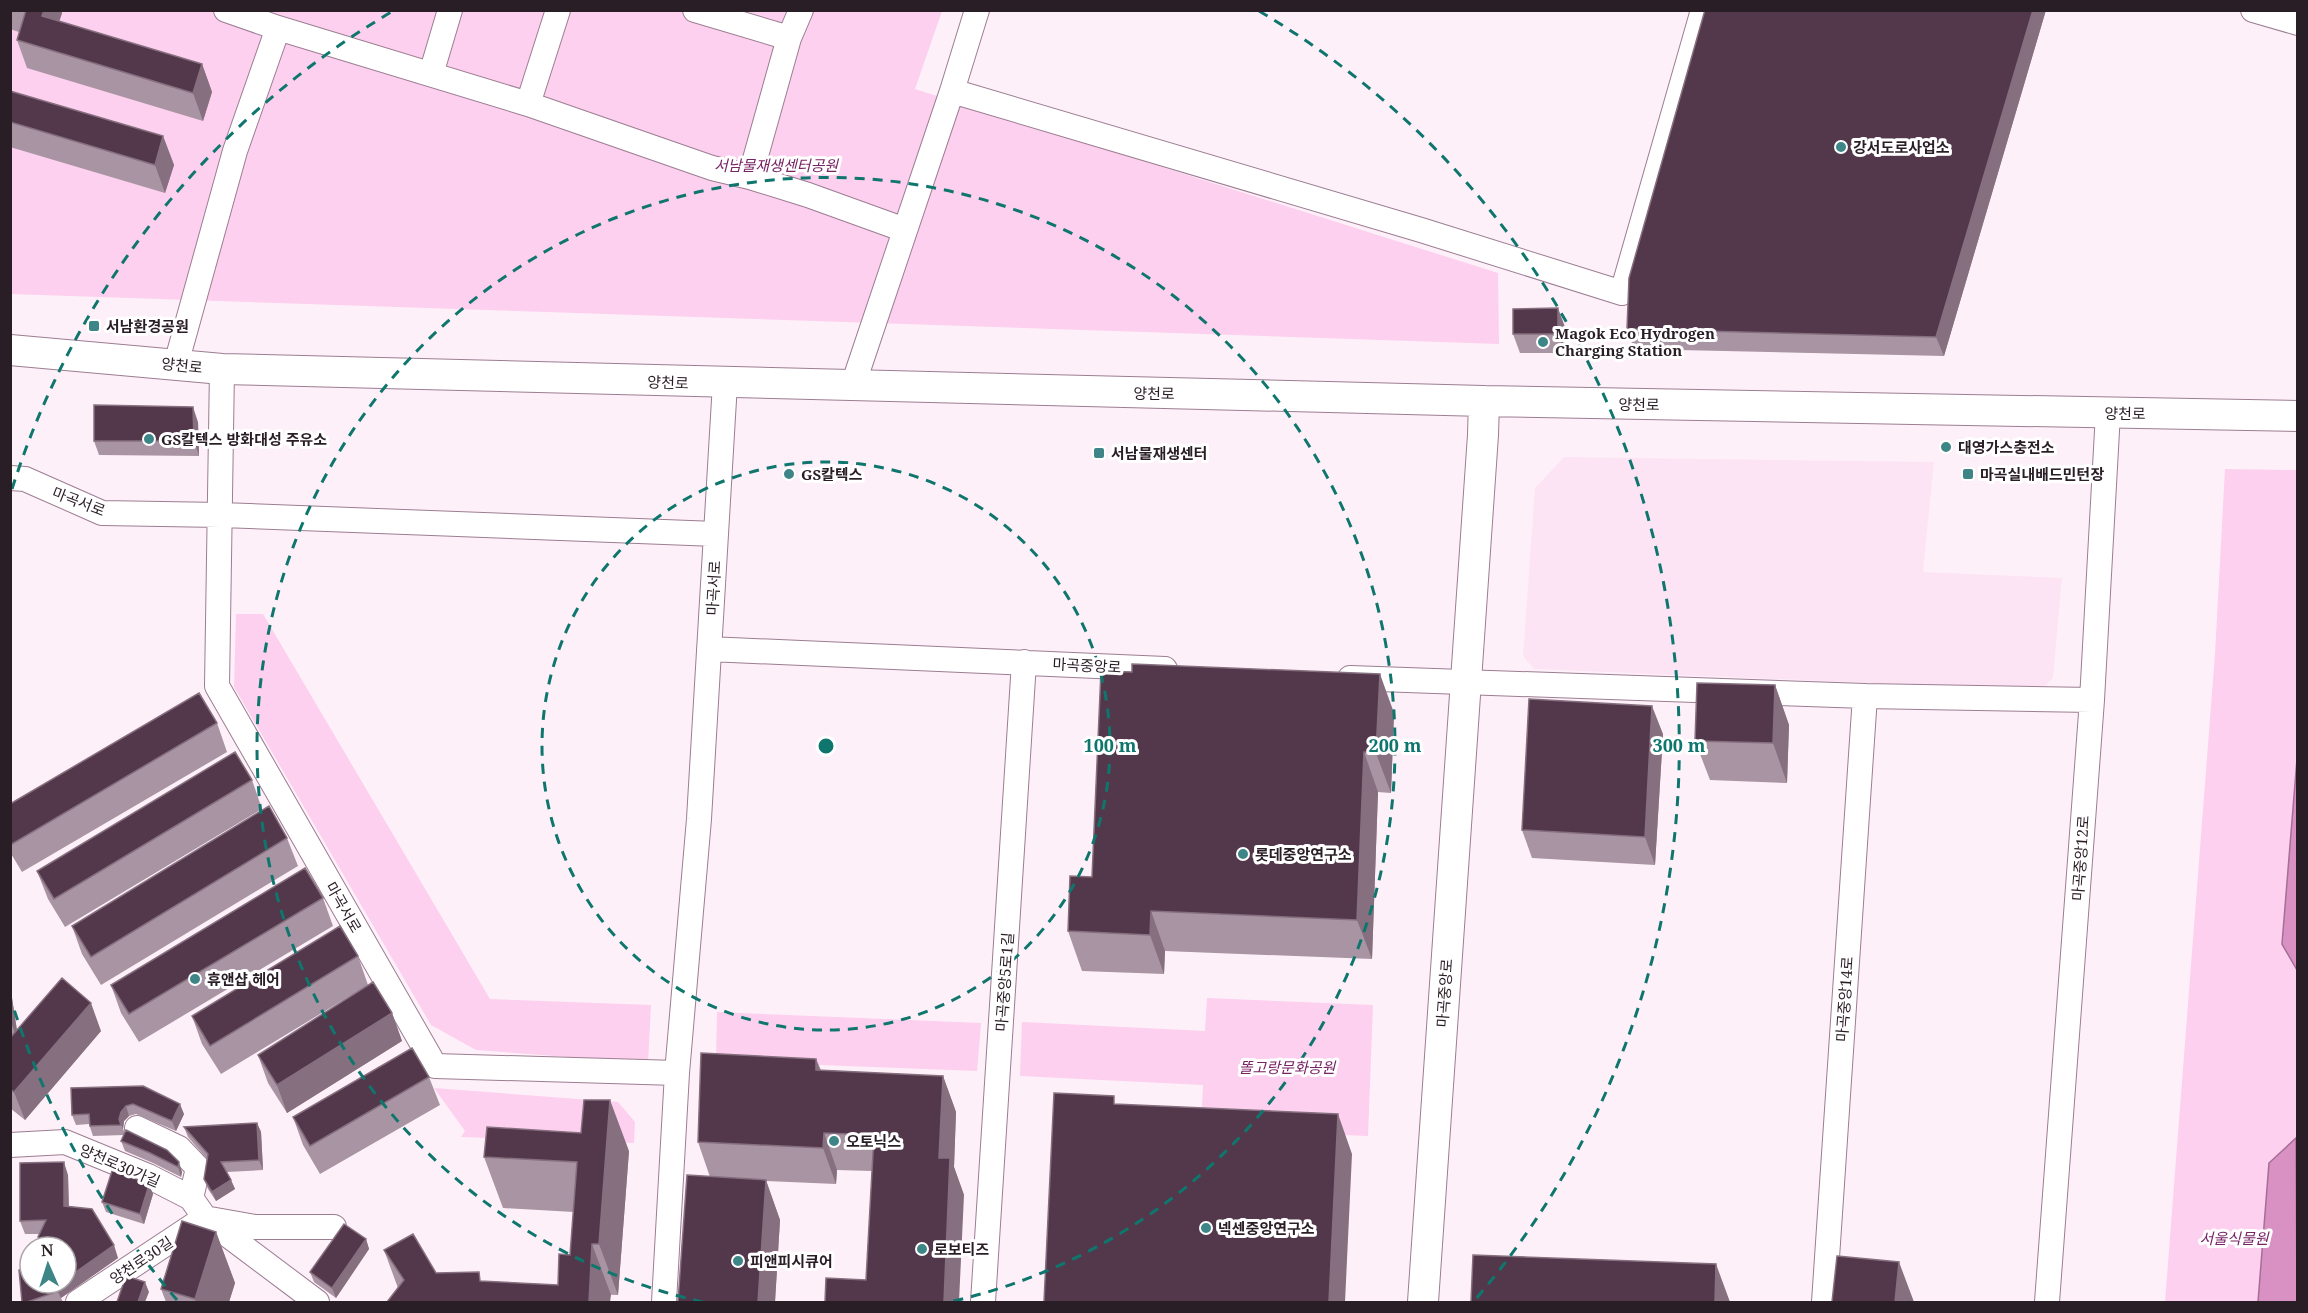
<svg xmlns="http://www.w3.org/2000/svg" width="2308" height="1313" viewBox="0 0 2308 1313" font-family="'Noto Serif','Noto Sans KR',serif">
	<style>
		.built { fill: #fde4f5 }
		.green { fill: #fcd0ee }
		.water { fill: #d991c4; stroke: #a46e95; stroke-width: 1.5 }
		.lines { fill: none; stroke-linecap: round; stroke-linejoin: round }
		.minor-casing { stroke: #9c7d92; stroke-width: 26 }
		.major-casing { stroke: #9c7d92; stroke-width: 32 }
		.minor { stroke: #fff; stroke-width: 24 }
		.major { stroke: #fff; stroke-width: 30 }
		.wall { fill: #a894a2 }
		.shaded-wall { fill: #866f7f }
		.building { fill: #53384b; stroke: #866f7f; stroke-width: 1.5 }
		.ring { fill: none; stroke: #0f766e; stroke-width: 3; stroke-dasharray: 10 8 }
		.poi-dot { fill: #3d8586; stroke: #fff; stroke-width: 2 }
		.labels { text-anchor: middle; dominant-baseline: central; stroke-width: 6; stroke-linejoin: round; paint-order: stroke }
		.poi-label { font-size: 15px; font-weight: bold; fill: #2a1e26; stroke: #fff; text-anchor: start }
		.park-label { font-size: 15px; font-style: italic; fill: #772364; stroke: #fff }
		.street-label { font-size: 15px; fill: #2a1e26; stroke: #fff }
		.centre { fill: #0f766e; stroke: #fff; stroke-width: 3 }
		.ring-label { font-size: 18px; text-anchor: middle; font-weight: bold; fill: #0f766e; stroke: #fff; stroke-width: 6; stroke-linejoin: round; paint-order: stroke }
	</style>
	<rect width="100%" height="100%" fill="#fef0f9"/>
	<!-- built -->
	<path class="built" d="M1564,457L1934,462L1923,572L2062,578L2053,678L2041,690L1534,669L1523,656L1535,488Z"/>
	<!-- green -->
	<path class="green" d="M10,11H942L915,89L1498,273L1499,344L11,294Z
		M2225,469L2297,470V1302H2165L2215,654Z
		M236,614H263L490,999L651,1005L648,1063L476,1050L431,1025L234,687Z
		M1207,998L1373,1005L1368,1136L1201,1129L1203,1085L1020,1076L1022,1022L1205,1031Z
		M717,1012L981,1023L977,1071L716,1061Z
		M434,1088L618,1102L635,1122L634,1143L461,1137L465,1131Z"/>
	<!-- water -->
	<path class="water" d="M2297,759V970L2282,944Z
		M2296,1138L2297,1302H2258L2269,1163Z"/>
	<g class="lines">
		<defs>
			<path id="minor" d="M226,10L278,28L528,104L712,168L750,177L808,195L905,230
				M695,10L789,38L750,177
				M2253,10L2298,23
				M789,38L801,10
				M431,74L450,10
				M952,91L1421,230L1622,293L1703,10
				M528,104L558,10
				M176,364L235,151L278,28
				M222,369L217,686L435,1066L677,1073
				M853,385L952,91L977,10
				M10,478L25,479L102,513L221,515L716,534
				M709,649L1165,669
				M1350,678L1865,696L2092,700
				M137,1128L179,1148L198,1168L191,1198
				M10,1145L65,1142L148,1176L191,1198L205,1218L317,1302
				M210,1219L255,1227H334
				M78,1302L203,1219
				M664,1302L677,1073L699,819L725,383
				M983,1302L1024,662
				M1824,1302L1865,696
				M2047,1302L2092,700L2108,413"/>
			<path id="major" d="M10,350L222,369L1484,401L2298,416
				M1423,1302L1483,435L1484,401"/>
		</defs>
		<!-- minor casing -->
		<use href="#minor" class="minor-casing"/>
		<!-- major casing -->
		<use href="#major" class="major-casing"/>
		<!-- minor -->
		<use href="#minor" class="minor"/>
		<!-- major -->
		<use href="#major" class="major"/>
	</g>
	<!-- wall -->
	<path class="wall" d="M10,10H61L62,13L59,21L202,64L212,92L203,121L27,68L17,40L19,32L10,29Z
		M1705,10H2046L1944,356L1634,349L1627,329Z
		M10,91L163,136L174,165L165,193L10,147Z
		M1565,327V353H1520L1513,334Z
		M198,422L199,456L99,455L94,441Z
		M1775,685L1789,725L1787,783L1710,780L1695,741Z
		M1394,713L1391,793L1378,792L1372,959L1165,951L1164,974L1082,971L1068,931L1092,877Z
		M217,723L227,752L22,872L10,852V804Z
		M1663,734L1655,865L1532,858L1522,830Z
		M252,780L262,809L65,927L48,899L37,871Z
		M287,838L298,866L101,985L82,954L72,926Z
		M323,898L333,926L139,1042L121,1013L111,985Z
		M358,956L368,985L221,1074L202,1044L192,1016Z
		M10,993L12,998L17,1030L101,1031L25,1120L10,1108Z
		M392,1013L402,1041L287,1113L268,1083L258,1055Z
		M816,1059L821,1070L943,1076L956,1112L954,1167L964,1195L866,1280L872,1171L837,1170L836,1184L766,1181L780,1220L775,1302H678L710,1177L698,1142Z
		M429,1077L440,1105L320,1174L303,1145L293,1117Z
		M71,1088L184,1114L176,1131L136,1114L129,1116L124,1121L123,1129L125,1134L167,1150L182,1172L181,1177L153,1163L125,1151L121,1141L124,1135L93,1136L89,1124L76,1125L72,1115Z
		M257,1123L261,1132L263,1170L227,1172L235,1189L216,1201L208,1189L204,1179L207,1159L188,1137L184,1127Z
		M629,1151L618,1295L398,1288L384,1250L436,1273L482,1281L558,1285L570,1255L574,1212L503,1208L484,1157Z
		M68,1175L69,1206L118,1258L61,1298L63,1302H22L30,1283L66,1247H42L38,1237L39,1234H25L20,1221Z
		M149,1185L153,1194L144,1224L106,1212L102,1202Z
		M216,1232L235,1283L229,1302H166L161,1289Z
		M366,1239L369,1249L336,1298L314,1282L310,1272Z"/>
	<!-- shaded-wall -->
	<path class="shaded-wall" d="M44,10H61L62,13L52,44L42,16Z
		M2033,10H2046L1944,356L1936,337Z
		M202,64L212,92L203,121L193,93Z
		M163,136L174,165L165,193L155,165Z
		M1558,308L1565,327V353L1558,334Z
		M193,407L198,422L199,456L194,441Z
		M1380,674L1394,713L1391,793L1376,753Z
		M1775,685L1789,725L1787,783L1773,743Z
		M1652,706L1663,734L1655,865L1645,837Z
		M1364,752L1378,792L1372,959L1357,920Z
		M1151,911L1165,951L1164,974L1150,935Z
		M10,993L12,998L19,1044L12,1025L10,1013Z
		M91,1003L101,1031L25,1120L14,1092Z
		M392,1013L402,1041L287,1113L277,1085Z
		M816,1059L830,1096L816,1070Z
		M943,1076L956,1112L954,1167L964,1195L959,1302H944L939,1158Z
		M610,1100L629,1151L618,1295L599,1244Z
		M180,1104L184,1114L176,1131L172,1121Z
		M126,1106L129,1116L124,1121L123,1129L125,1135L119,1119L121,1112Z
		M1338,1114L1352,1154L1345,1302H1329Z
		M257,1123L261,1132L263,1170L259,1160Z
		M824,1133L837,1170L836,1184L823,1148Z
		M64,1162L68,1175L69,1219L64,1206Z
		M179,1162L182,1172L181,1177L178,1167Z
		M231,1180L235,1189L216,1201L212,1192Z
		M766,1180L780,1220L775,1302H758Z
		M149,1185L153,1194L144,1224L140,1214Z
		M216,1232L235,1283L229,1302H196L195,1299Z
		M366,1239L369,1249L336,1298L332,1288Z
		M592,1244L611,1295L610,1302H589Z
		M114,1245L118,1258L61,1298L55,1286L60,1283H66V1279Z
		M1899,1262L1914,1302H1895Z
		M1716,1264L1730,1302H1715Z
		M145,1282L149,1292L145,1302H138Z"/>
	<!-- building -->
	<path class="building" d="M26,10H44L42,16L202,64L193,93L17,40Z
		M1705,10H2033L1936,337L1627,329L1629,278Z
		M10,91L163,136L155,165L10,122Z
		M1558,308V334H1513V309Z
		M94,405L193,407L194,441H94Z
		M1132,664L1380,674L1376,753L1364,752L1357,920L1151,911L1150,935L1068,931L1070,876L1092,877L1101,671L1132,672Z
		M1697,683L1775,685L1773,743L1695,741Z
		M199,693L217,723L12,844L10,841V804Z
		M1529,699L1652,706L1645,837L1522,830Z
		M235,752L252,780L54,899L37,871Z
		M269,806L287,838L91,957L72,926Z
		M305,868L323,898L129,1014L111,985Z
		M340,926L358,956L210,1046L192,1016Z
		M62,978L91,1003L14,1092L10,1089V1038Z
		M373,982L392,1013L277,1085L258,1055Z
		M10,1013L12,1025H10Z
		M412,1048L429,1077L310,1146L293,1117Z
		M701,1053L816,1059V1070L943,1076L939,1158H950L944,1302H825L826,1278L866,1280L874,1135L824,1133L823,1148L698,1142Z
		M143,1086L180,1104L172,1121L133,1104L126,1106L121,1112L119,1119L121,1125L90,1126L89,1114L72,1115L71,1088Z
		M1054,1093L1114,1096V1104L1338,1114L1329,1302H1044Z
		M584,1100H610L599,1244H592L589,1302H387L404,1280L384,1250L413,1234L436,1273L479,1272L480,1281L558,1285L559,1254L570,1255L577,1162L484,1157L487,1127L581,1133Z
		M257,1123L259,1160L221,1162L231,1180L212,1192L204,1179L208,1154L184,1127Z
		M126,1130L167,1150L179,1162L178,1167L150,1153L121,1141Z
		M64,1162V1206L92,1209L114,1245L66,1279V1247H44L38,1237L46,1220L20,1221V1163Z
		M113,1168L149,1185L140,1214L102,1202Z
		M687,1175L766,1180L758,1302H678Z
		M182,1221L216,1232L195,1299L161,1289Z
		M344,1224L366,1239L332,1288L310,1272Z
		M1473,1255L1716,1264L1715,1302H1471Z
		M1837,1256L1899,1262L1895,1302H1832Z
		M30,1267V1283H60L55,1286L59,1291L27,1302H22L19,1270Z
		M126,1276L145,1282L138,1302H117Z"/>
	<!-- distance rings -->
	<g class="ring">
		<circle cx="826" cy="746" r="284"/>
		<path d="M703 1302A569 569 0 1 1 949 1302"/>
		<path d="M177 1300A853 853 0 0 1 12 1003M12 489A853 853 0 0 1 393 11M1259 11A853 853 0 0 1 1475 1300"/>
	</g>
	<!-- markers -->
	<g class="poi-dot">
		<circle cx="1841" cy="147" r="6"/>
		<rect x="88" y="320" width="12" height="12" rx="3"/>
		<circle cx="1543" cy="342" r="6"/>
		<circle cx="149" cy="439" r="6"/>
		<circle cx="1946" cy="447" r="6"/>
		<rect x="1093" y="447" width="12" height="12" rx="3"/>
		<circle cx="789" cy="474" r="6"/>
		<rect x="1962" y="468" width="12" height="12" rx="3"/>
		<circle cx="1243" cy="854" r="6"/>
		<circle cx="195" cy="979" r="6"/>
		<circle cx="834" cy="1141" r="6"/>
		<circle cx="1206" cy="1228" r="6"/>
		<circle cx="922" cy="1249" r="6"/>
		<circle cx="738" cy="1261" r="6"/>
	</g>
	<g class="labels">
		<!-- poi labels -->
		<g class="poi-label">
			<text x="1853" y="147">강서도로사업소</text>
			<text x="106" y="326">서남환경공원</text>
			<text x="1555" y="333">Magok Eco Hydrogen<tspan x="1555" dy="17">Charging Station</tspan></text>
			<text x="161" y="439">GS칼텍스 방화대성 주유소</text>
			<text x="1958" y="447">대영가스충전소</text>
			<text x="1111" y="453">서남물재생센터</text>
			<text x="801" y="474">GS칼텍스</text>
			<text x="1980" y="474">마곡실내배드민턴장</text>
			<text x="1255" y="854">롯데중앙연구소</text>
			<text x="207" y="979">휴앤샵 헤어</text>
			<text x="846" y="1141">오토닉스</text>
			<text x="1218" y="1228">넥센중앙연구소</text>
			<text x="934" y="1249">로보티즈</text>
			<text x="750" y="1261">피앤피시큐어</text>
		</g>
		<!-- park labels -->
		<g class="park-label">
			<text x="776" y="165">서남물재생센터공원</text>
			<text x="1287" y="1067">똘고랑문화공원</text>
			<text x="2234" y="1238">서울식물원</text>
		</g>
		<!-- street labels -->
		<g class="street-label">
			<text transform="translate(182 365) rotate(6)">양천로</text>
			<text transform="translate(668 382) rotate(2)">양천로</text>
			<text transform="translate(1154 393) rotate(1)">양천로</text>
			<text transform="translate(1639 404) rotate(1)">양천로</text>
			<text transform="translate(2125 413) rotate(1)">양천로</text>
			<text transform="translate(79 501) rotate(21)">마곡서로</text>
			<text transform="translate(713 588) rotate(-87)">마곡서로</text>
			<text transform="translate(1087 665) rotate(3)">마곡중앙로</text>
			<text transform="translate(2080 858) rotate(-86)">마곡중앙12로</text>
			<text transform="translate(344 907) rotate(60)">마곡서로</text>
			<text transform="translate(1004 982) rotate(-86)">마곡중앙5로1길</text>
			<text transform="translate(1444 993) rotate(-86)">마곡중앙로</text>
			<text transform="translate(1844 999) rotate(-86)">마곡중앙14로</text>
			<text transform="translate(120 1165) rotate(23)">양천로30가길</text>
			<text transform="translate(141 1260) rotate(-34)">양천로30길</text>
		</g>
	</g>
	<circle cx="826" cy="746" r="9" class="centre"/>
	<g class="ring-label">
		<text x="1110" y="752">100 m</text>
		<text x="1395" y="752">200 m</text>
		<text x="1679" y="752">300 m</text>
	</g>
	<!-- border -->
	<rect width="2308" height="1313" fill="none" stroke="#2a1e26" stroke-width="24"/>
	<!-- north arrow -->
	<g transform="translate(48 1265) rotate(357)"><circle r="28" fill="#ffffff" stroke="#aaa5a8" stroke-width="1.5"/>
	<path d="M0-4.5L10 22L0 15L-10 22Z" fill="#3d8586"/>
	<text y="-9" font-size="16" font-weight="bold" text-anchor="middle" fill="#2a1e26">N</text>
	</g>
</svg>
